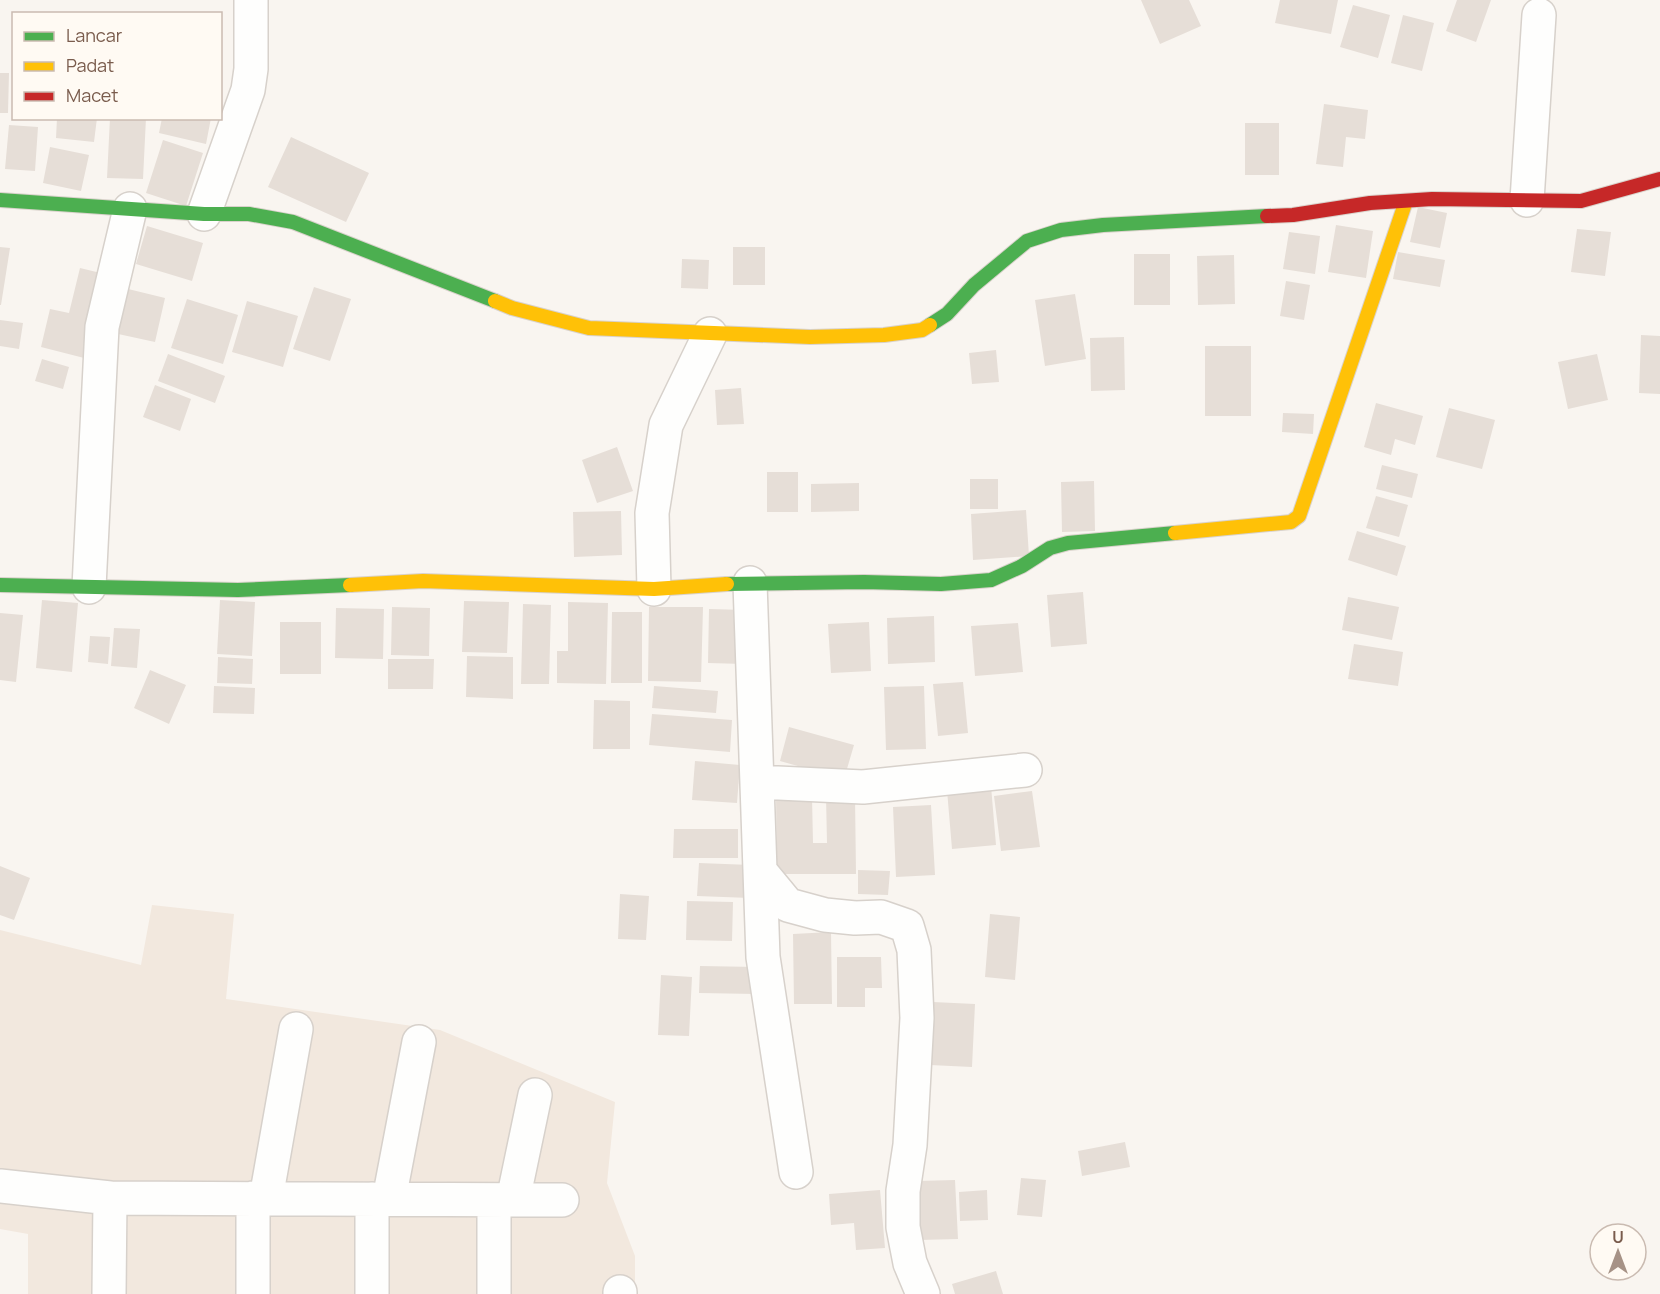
<svg xmlns="http://www.w3.org/2000/svg" width="1660" height="1294" viewBox="0 0 1660 1294" font-family="Manrope,sans-serif">
	<style>
		.residential { fill: #f2e8de }
		.building { fill: #e6ded7 }
		.lines { fill: none; stroke-linecap: round; stroke-linejoin: round }
		.street-casing { stroke: #d7d1cb; stroke-width: 36 }
		.fast-casing { stroke: #d9d2cb; stroke-width: 16 }
		.slow-casing { stroke: #d9d2cb; stroke-width: 16 }
		.jam-casing { stroke: #d9d2cb; stroke-width: 16 }
		.street { stroke: #fefefd; stroke-width: 33 }
		.fast { stroke: #4caf50; stroke-width: 14 }
		.slow { stroke: #ffc107; stroke-width: 14 }
		.jam { stroke: #c62828; stroke-width: 14 }
	</style>
	<rect width="100%" height="100%" fill="#f9f5f0"/>
	<!-- residential -->
	<path class="residential" d="M152,905L234,914L226,999L440,1030L615,1102L607,1183L635,1256V1294H28V1234L0,1229V930L141,965Z"/>
	<!-- building -->
	<path class="building" d="M1141,0H1189L1201,26L1160,44Z
		M1280,0H1338L1331,34L1275,23Z
		M1457,0H1491L1476,42L1446,31Z
		M1353,5L1390,15L1378,58L1340,47Z
		M1403,15L1434,23L1422,71L1391,63Z
		M0,73H9L8,113H0Z
		M1324,104L1368,110L1365,139L1346,137L1343,167L1316,164Z
		M57,118H97L94,142L56,138Z
		M110,118H146L143,179L107,178Z
		M162,118H211L206,144L159,133Z
		M1245,123H1279V175H1245Z
		M9,125L38,127L35,171L5,169Z
		M291,137L369,173L346,222L268,187Z
		M163,140L203,153L186,206L146,193Z
		M50,147L89,155L81,191L43,183Z
		M1418,207L1447,213L1440,248L1410,242Z
		M1336,225L1373,231L1366,278L1328,272Z
		M147,226L203,243L192,281L136,264Z
		M1577,229L1611,232L1605,276L1571,272Z
		M1289,232L1320,236L1315,274L1283,269Z
		M0,247L10,248L1,305H0Z
		M733,247H765V285H733Z
		M1398,252L1445,260L1440,287L1393,279Z
		M1134,254H1170V305H1134Z
		M1234,255L1235,304L1198,305L1197,256Z
		M682,259L709,260L708,289L681,288Z
		M80,268L113,276L92,360L41,347L50,309L69,313Z
		M1286,281L1310,285L1304,320L1280,316Z
		M120,287L165,298L155,342L109,332Z
		M314,287L351,299L330,361L293,349Z
		M1075,294L1086,359L1045,366L1035,300Z
		M187,299L238,315L223,364L171,348Z
		M247,301L298,316L283,367L232,352Z
		M0,320L23,323L19,349L0,346Z
		M1641,335L1660,336V394L1639,393Z
		M1124,337L1125,390L1091,391L1090,338Z
		M1205,346H1251V416H1205Z
		M996,350L999,382L972,384L969,353Z
		M168,354L225,376L215,403L158,381Z
		M1597,354L1608,400L1568,409L1558,362Z
		M42,359L69,367L63,389L35,381Z
		M155,385L191,399L180,431L143,417Z
		M741,388L744,424L717,425L715,390Z
		M1376,403L1423,416L1415,445L1395,439L1391,455L1364,447Z
		M1449,408L1495,420L1482,469L1436,457Z
		M1283,413L1314,414L1313,434L1282,432Z
		M617,447L633,491L597,503L582,460Z
		M1382,465L1418,474L1412,498L1376,489Z
		M767,472H798V512H767Z
		M970,479H998V509H970Z
		M1094,481L1095,531L1062,532L1061,482Z
		M859,483V511L811,512V484Z
		M1376,496L1408,505L1399,537L1366,528Z
		M1026,510L1029,556L973,560L971,514Z
		M621,511L622,555L574,557L573,512Z
		M1357,531L1406,546L1397,576L1348,560Z
		M1083,592L1087,644L1051,647L1047,595Z
		M1348,597L1399,607L1392,640L1342,630Z
		M42,600L78,603L72,672L36,668Z
		M220,600L255,602L252,656L217,654Z
		M464,601L509,602L507,653L462,652Z
		M568,602L608,603L606,684L557,683V651H568Z
		M523,604L551,605L549,684H521Z
		M392,607L430,608L429,656L391,655Z
		M649,607H703L701,682L648,681Z
		M336,608L384,609L383,659L335,658Z
		M709,609L745,610L744,664L708,663Z
		M612,612H642V683H611Z
		M0,613L23,615L16,682L0,680Z
		M934,616L935,662L888,664L887,618Z
		M280,622H321V674H280Z
		M869,622L871,671L831,673L828,624Z
		M1018,623L1023,672L975,676L971,626Z
		M114,628L140,629L137,668L111,666Z
		M90,636L110,637L108,664L88,662Z
		M1354,644L1403,652L1398,686L1348,679Z
		M467,656L513,657V699L466,697Z
		M218,657L253,659L252,684L217,683Z
		M388,659H434L433,689H388Z
		M150,670L186,685L169,724L134,708Z
		M963,682L968,733L938,736L933,684Z
		M214,686L255,688L254,714L213,713Z
		M654,686L718,691L716,713L652,708Z
		M924,686L926,749L886,750L884,687Z
		M594,700L630,701V749H593Z
		M652,714L732,720L730,752L649,745Z
		M789,727L854,745L844,779L780,761Z
		M695,761L740,765L737,803L692,800Z
		M991,786L996,845L952,849L947,790Z
		M1032,791L1040,847L1001,851L994,796Z
		M826,796H855L856,874H777L776,797H812L813,843H827Z
		M931,805L935,875L896,877L893,807Z
		M674,829H738V858H673Z
		M699,863L751,865L750,898L697,896Z
		M0,866L30,878L14,920L0,915Z
		M858,870L890,871L888,895L858,894Z
		M620,894L649,896L646,940L618,939Z
		M687,901L733,902L732,941L686,940Z
		M990,914L1020,917L1015,980L985,977Z
		M831,932L832,1004H794L793,934Z
		M837,957H881L882,988H865V1007H837Z
		M700,966L757,967L756,994L699,993Z
		M661,975L692,977L689,1036L658,1035Z
		M933,1002L975,1004L972,1067L930,1065Z
		M1125,1142L1130,1167L1082,1176L1078,1151Z
		M1021,1178L1046,1180L1042,1217L1017,1215Z
		M955,1180L958,1239L919,1240L917,1181Z
		M880,1190L885,1248L856,1250L854,1223L831,1225L829,1194Z
		M987,1190L988,1220L960,1221L959,1192Z
		M996,1271L1003,1294H955L952,1284Z"/>
	<g class="lines">
		<defs>
			<path id="street" d="M1527,200L1539,15
				M204,214L248,90L251,69V0
				M750,583L763,957L796,1172
				M89,587L102,327L130,209
				M654,589L652,513L666,425L710,334
				M757,782L863,787L1025,770
				M760,871L788,905L825,915L855,918L881,917L907,926L914,950L917,1018L910,1145L903,1191V1227L910,1263L923,1294
				M0,1186L110,1198L109,1294
				M110,1198L562,1200
				M253,1198V1294
				M266,1198L296,1029
				M372,1199V1294
				M389,1199L419,1042
				M513,1200L535,1095
				M620,1292V1294
				M494,1294V1200"/>
			<path id="fast" d="M0,200L204,214H249L293,222L495,301
				M930,325L947,314L974,285L1027,241L1061,230L1103,225L1267,216
				M727,584L864,582L941,584L991,580L1022,566L1050,548L1068,543L1175,533
				M0,585L238,590L350,585"/>
			<path id="slow" d="M495,301L512,308L589,328L810,337L884,335L922,330L930,325
				M1175,533L1291,522L1299,516L1406,201
				M350,585L423,581L654,589L727,584"/>
			<path id="jam" d="M1267,216L1293,215L1370,203L1432,199L1581,201L1660,179"/>
		</defs>
		<!-- street casing -->
		<use href="#street" class="street-casing"/>
		<!-- fast casing -->
		<use href="#fast" class="fast-casing"/>
		<!-- slow casing -->
		<use href="#slow" class="slow-casing"/>
		<!-- jam casing -->
		<use href="#jam" class="jam-casing"/>
		<!-- street -->
		<use href="#street" class="street"/>
		<!-- fast -->
		<use href="#fast" class="fast"/>
		<!-- slow -->
		<use href="#slow" class="slow"/>
		<!-- jam -->
		<use href="#jam" class="jam"/>
	</g>
	<!-- legend -->
	<rect x="12" y="12" width="210" height="108" fill="#fffaf3" stroke="#cabbb1" stroke-width="1.5"/>
	<rect x="24" y="32" width="30" height="9" fill="#4caf50" stroke="#cabbb1" stroke-width="1.5"/>
	<text x="66" y="42" font-size="18" fill="#7a5c4d">Lancar</text>
	<rect x="24" y="62" width="30" height="9" fill="#ffc107" stroke="#cabbb1" stroke-width="1.5"/>
	<text x="66" y="72" font-size="18" fill="#7a5c4d">Padat</text>
	<rect x="24" y="92" width="30" height="9" fill="#c62828" stroke="#cabbb1" stroke-width="1.5"/>
	<text x="66" y="102" font-size="18" fill="#7a5c4d">Macet</text>
	<!-- north arrow -->
	<g transform="translate(1618 1252)"><circle r="28" fill="#fffaf3" stroke="#cabbb1" stroke-width="1.5"/>
	<path d="M0-4.5L10 22L0 15L-10 22Z" fill="#a69286"/>
	<text y="-9" font-size="16" font-weight="bold" text-anchor="middle" fill="#7a5c4d">U</text>
	</g>
</svg>
